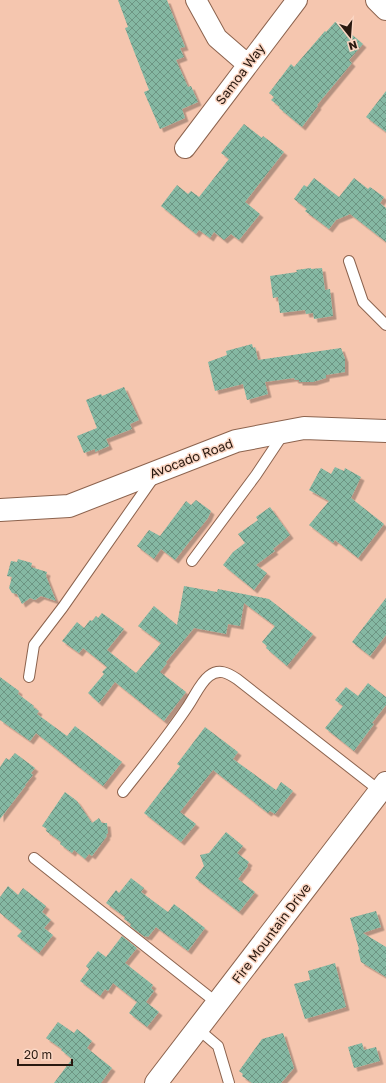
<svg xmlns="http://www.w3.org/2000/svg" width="386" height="1083" viewBox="0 0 386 1083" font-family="'Golos Text',sans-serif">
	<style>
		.building { fill: url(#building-cross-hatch); filter: url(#shadow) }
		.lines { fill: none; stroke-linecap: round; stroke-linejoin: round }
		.lane-casing { stroke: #8c634e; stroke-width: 12 }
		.street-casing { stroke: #8c634e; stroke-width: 22 }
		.secondary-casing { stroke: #8c634e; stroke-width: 24 }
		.lane { stroke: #fff; stroke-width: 10 }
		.street { stroke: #fff; stroke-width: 20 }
		.secondary { stroke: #fff; stroke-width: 22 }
		.labels { text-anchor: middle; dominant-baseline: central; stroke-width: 3; stroke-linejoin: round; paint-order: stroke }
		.street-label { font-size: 13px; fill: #291910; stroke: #fbd6c3 }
	</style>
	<defs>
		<pattern id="building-cross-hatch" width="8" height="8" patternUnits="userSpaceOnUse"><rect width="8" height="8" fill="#85b8a3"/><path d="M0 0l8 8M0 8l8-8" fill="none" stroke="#6d9583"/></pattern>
		<filter id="shadow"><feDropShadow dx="3.5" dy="3.5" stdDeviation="0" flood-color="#0004"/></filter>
	</defs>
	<rect width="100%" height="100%" fill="#f5c6af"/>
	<!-- building -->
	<path class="building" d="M118,0H167L185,47L180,48L184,57L176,60L188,87L191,86L198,102L182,109L185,118L160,129L144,92L149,90L125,28L128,27Z
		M336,21L363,44L349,60L352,63L317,105L318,106L302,127L279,108L280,107L271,100L274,97L269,93L291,64L294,67L325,31L326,32Z
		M386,91V132L366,117Z
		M244,124L262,138L263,136L284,152L245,202L260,214L239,240L231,234L224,240L214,232L210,238L199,230L196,234L161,206L177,185L188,194L191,191L199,197L229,159L221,153Z
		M314,178L339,197L354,178L368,189L370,187L384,197L380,203L386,208V242L350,214L336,220L329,229L305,211L307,209L294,199L304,185L307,187Z
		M311,268V269L322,268L325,290L330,289L333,316L314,319L313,313L306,314L305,310L280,313L278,297L273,298L270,276L297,272L296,270Z
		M252,344L253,348L255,347L258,360L341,348L345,359V372L326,375V378L313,382H299V380H295L294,378L265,382L268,394L247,400L243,384L215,391L208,362L227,355L226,351Z
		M124,387L139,420L130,424L132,429L106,439L109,446L95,452V449L84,453L77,436L97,428L86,400L101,394L102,396Z
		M335,467L344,471L345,468L361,477L351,498L384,524L358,558L335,540L333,543L309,525L329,501L309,490L321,468L331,474Z
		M196,500L211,511L208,518L175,560L161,549L154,559L137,546L149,530L160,536L186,501L191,505Z
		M270,507L290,535L273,549L275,551L256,565L267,573L254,590L223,565L233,552L245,543L238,534L258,520L256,517Z
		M18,559L32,563L31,567L47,572L46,576L56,601L41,596L35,600L30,598L22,604L17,594L12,593L9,588L12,577L7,576L11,561L17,562Z
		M184,586L217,592L218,589L269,599L313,634L287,666L266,648L267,646L262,642L275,626L244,603L240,626L228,624L226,634L194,628L166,662L167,663L160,672L186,692L164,721L115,682L99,703L88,693L104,674L102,672L107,667L83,648L79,653L62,641L77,622L84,628L90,620L92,621L96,616L98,618L102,613L124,629L107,650L136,673L161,643L138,626L154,606L177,625Z
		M386,598V635L370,656L352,642Z
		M0,677L19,691L18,694L34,706L33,707L39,711L37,714L67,736L75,726L122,762L103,786L36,733L30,741L0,720Z
		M368,683L386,697V705L372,723L374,724L354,751L325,728L343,706L335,700L346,687L358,696Z
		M205,727L238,752L233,759L276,790L281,782L293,791L275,814L270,811L268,813L213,770L180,812L196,824L181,842L144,813L180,766L177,764Z
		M15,753L35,768L31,773L33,775L25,785H26L0,819V767L6,758L9,760Z
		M65,792L77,801L92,823L99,818L102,823H107L108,833L106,835L107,836L92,856L89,854L85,859L74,850L72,853L60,844L61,842L46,831L47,829L42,826Z
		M226,832L243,846L237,853L249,862L247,865L248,866L238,879L255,892L239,912L195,878L204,866L200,855L209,853Z
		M131,878L144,888L141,892L168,912L174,904L205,928L188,951L156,927L148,937L146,936L145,937L130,926L131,924L124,919L125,917L106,903L116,890L119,893Z
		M8,886L18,895L23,888L46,906L42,912L51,920L44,928L53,935L39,953L17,936L22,931L0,913V897Z
		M376,911L381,927L363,933L386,947V977L361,962L358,950L359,949L350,918Z
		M122,936L137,948L125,963L153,985L151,988L154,991L146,1002L159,1012L147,1027L129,1013L137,1002L113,983L108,991L105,989L100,996L80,981L89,969L86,966L98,951L106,957Z
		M335,963L346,1007L305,1019L294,984L310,980L308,971Z
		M58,1022L74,1033L77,1029L92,1041L87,1048L112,1068L101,1083H54L72,1059L61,1050L62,1049L46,1038Z
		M283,1033L294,1068L281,1083H252L242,1076L243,1074L239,1071L262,1039Z
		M362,1043L364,1050L376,1047L380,1061L354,1068L348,1047Z"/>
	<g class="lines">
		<defs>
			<path id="lane" d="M349,261L363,302L386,325
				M192,561L256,475L284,433
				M29,677L34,645L63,607L154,477
				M123,792C145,764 168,736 188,706C195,696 200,683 209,676C219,668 228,673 237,679L380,791
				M34,858L217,1003
				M198,1029L218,1046L229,1083"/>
			<path id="street" d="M196,0L217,38L247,64
				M185,148L297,0"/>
			<path id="secondary" d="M377,0L386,9
				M0,510L69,506L236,441L304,428L386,431
				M156,1083L386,783"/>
		</defs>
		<!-- lane casing -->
		<use href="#lane" class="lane-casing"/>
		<!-- street casing -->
		<use href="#street" class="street-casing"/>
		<!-- secondary casing -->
		<use href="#secondary" class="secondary-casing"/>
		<!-- lane -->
		<use href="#lane" class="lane"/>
		<!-- street -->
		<use href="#street" class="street"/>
		<!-- secondary -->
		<use href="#secondary" class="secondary"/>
	</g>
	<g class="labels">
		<!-- street labels -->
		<g class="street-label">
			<text transform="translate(240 74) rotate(-53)">Samoa Way</text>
			<text transform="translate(191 458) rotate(-21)">Avocado Road</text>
			<text transform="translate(271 933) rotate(-53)">Fire Mountain Drive</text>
		</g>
	</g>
	<!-- north arrow -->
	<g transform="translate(350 36) rotate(163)" stroke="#fbd6c3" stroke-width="3" paint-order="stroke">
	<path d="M0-3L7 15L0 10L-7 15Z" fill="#291910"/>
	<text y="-6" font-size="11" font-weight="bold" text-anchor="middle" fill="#291910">N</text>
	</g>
	<!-- scale -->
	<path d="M18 1059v6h54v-6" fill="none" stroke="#291910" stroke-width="2"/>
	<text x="24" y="1059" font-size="12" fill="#291910" stroke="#fbd6c3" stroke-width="3" paint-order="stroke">20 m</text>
</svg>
